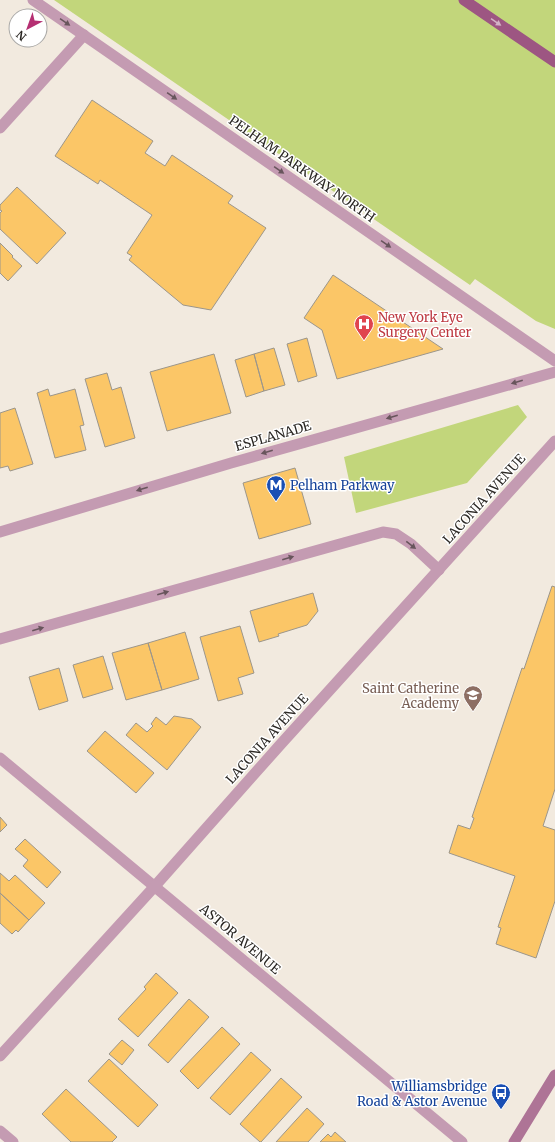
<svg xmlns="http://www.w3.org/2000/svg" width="555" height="1142" viewBox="0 0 555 1142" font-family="Merriweather,serif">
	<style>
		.green { fill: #c2d67b }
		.building { fill: #fbc667; stroke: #9c968b }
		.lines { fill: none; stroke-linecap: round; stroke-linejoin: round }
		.minor { stroke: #c49bb2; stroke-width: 11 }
		.tertiary { stroke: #c49bb2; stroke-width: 11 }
		.secondary { stroke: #ae7496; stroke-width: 11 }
		.primary { stroke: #9d5682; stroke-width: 11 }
		.oneway { fill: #68555c }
		.oneway2 { fill: #d3b3c7 }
		.labels { text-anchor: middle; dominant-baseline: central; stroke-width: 3; stroke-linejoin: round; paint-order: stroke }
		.street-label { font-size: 13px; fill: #2a2723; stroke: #fff }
		.health-label { font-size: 13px; fill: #be3a42; stroke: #fff; text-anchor: start }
		.transit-label { font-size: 13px; fill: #164399; stroke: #fff; text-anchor: start }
		.education-label { font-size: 13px; fill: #785e54; stroke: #fff; text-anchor: end }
	</style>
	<rect width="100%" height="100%" fill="#f2eadf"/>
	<!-- green -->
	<path class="green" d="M54,0H555V329L536,321L475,279L470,285Z
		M518,405L527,417L467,483L356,513L344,457Z"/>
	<!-- building -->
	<path class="building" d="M92,100L153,141L145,153L165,166L172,155L233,196L228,203L266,228L211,310L183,305L129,260L132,256L127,253L152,215L100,180L98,184L55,156Z
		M17,187L66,233L37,264L0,229V213L2,211L0,210V205Z
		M0,243L13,256L12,257L22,266L8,281L0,273Z
		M333,275L443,349L337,379L322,330L304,318Z
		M307,338L317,376L298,382L287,344Z
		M274,348L285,385L264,391L254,354Z
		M214,354L231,413L167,431L150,372Z
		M254,354L264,391L246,397L235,360Z
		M107,373L112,390L121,387L135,438L105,447L85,379Z
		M48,389L50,396L75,389L84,425L80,426L86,450L55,458L37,393Z
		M15,408L33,464L10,471L8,466L0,468V413Z
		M295,468L311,524L259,539L243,483Z
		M552,586L555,587V789L543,826L555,830V901L536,958L496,944L501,928L498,927L515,876L449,853L458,825L470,829L474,818L472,817L522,668L524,669Z
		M313,593L318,611L307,625L278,634L279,636L259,642L250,611Z
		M240,626L254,673L238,678L243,694L218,701L200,637Z
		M185,632L199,679L162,690L148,643Z
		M148,643L162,690L126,700L112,653Z
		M103,656L113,689L83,698L73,665Z
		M59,668L68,701L39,710L29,677Z
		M174,716L192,719L201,727L167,770L126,735L136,723L147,732L153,726L151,724L156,717L166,725Z
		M105,731L154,773L136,793L87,751Z
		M0,817L7,825L0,832Z
		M25,839L61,872L47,888L23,866L28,860L15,849Z
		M0,873L9,881L15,875L45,903L29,920L0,893Z
		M0,893L29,920L18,932L16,930L12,934L0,923Z
		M156,973L178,993L138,1037L118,1019L146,989L144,987Z
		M189,999L209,1017L168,1063L148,1045Z
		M222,1027L240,1044L198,1089L180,1071Z
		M122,1040L134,1050L122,1065L109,1054Z
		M251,1052L271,1070L230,1115L210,1098Z
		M109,1059L158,1105L138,1127L88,1081Z
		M281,1078L302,1097L261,1142H260L240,1124Z
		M66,1089L117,1137L112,1142H71L42,1114Z
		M307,1108L324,1124L308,1142H276Z
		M335,1132L346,1142H320L328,1134L331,1137Z"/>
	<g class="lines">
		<!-- minor -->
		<path class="minor" d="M0,128L84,35
			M0,532L231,463L555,372
			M0,639L383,532L396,534L411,544L439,570
			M0,758L462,1142
			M0,1131L13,1142"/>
		<!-- tertiary -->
		<path class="tertiary" d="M33,0L555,361
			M0,1056L155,886L280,745L555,441"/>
		<!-- secondary -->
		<path class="secondary" d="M514,1142L555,1075"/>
		<!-- primary -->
		<path class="primary" d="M464,0L555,62"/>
	</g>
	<!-- one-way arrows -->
	<defs><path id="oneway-solid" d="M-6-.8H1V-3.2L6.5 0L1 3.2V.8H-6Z"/></defs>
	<g class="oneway">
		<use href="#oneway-solid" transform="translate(65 22) rotate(34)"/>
		<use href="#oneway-solid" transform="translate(172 96) rotate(35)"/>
		<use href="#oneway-solid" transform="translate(279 170) rotate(35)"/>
		<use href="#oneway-solid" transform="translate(386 244) rotate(35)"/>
		<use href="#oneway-solid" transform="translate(517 382) rotate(164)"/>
		<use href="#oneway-solid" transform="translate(392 417) rotate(164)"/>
		<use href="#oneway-solid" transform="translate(267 452) rotate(164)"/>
		<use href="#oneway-solid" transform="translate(142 489) rotate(163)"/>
		<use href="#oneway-solid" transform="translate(411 545) rotate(38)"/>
		<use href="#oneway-solid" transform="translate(288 558) rotate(-16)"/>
		<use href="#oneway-solid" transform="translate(163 593) rotate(-16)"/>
		<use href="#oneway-solid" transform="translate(38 629) rotate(-16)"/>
	</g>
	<use class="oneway2" href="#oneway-solid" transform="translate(496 22) rotate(34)"/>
	<!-- icons -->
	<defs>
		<symbol id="hospital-pin" viewBox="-11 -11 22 30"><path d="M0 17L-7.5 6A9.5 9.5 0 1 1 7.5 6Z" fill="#e0444e" stroke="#fff"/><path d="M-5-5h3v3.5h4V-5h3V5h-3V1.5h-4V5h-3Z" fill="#fff"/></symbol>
		<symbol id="metro-pin" viewBox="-11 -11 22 30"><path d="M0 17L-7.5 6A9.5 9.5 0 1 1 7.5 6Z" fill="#1a4fb4" stroke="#fff"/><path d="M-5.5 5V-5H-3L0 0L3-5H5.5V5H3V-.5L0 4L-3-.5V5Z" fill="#fff"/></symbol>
		<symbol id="school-pin" viewBox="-11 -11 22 30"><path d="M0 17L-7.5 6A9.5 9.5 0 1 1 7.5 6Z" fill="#8d6e63" stroke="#fff"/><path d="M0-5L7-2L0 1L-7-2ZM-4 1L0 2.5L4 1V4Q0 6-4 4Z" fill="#fff"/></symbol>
		<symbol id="bus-pin" viewBox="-11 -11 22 30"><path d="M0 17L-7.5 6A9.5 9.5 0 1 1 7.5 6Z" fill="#1a4fb4" stroke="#fff"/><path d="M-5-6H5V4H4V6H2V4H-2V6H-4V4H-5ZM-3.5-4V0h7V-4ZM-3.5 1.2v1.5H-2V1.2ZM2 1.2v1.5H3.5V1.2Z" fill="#fff"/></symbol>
	</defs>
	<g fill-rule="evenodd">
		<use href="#hospital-pin" x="353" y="313" width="22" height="30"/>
		<use href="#metro-pin" x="265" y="474" width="22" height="30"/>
		<use href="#school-pin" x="462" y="684" width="22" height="30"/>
		<use href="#bus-pin" x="490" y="1082" width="22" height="30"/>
	</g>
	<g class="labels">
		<!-- street labels -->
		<g class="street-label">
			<text transform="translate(302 169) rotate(35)">PELHAM PARKWAY NORTH</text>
			<text transform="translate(273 436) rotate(-16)">ESPLANADE</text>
			<text transform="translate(484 499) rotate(-48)">LACONIA AVENUE</text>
			<text transform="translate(267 739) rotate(-48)">LACONIA AVENUE</text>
			<text transform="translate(240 939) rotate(40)">ASTOR AVENUE</text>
		</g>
		<!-- health labels -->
		<g class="health-label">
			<text x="378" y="317">New York Eye<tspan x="378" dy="15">Surgery Center</tspan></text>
		</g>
		<!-- transit labels -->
		<g class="transit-label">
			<text x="290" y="485">Pelham Parkway</text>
			<text x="487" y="1086" text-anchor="end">Williamsbridge<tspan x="487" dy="15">Road &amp; Astor Avenue</tspan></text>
		</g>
		<!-- education labels -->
		<g class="education-label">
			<text x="459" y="688">Saint Catherine<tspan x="459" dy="15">Academy</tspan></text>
		</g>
	</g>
	<!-- north arrow -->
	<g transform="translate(28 28) rotate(221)"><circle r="19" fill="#ffffff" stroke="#aaa9a7"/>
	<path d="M0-3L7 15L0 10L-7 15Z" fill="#b52f72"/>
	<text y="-6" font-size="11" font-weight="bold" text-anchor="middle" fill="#2a2723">N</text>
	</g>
</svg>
